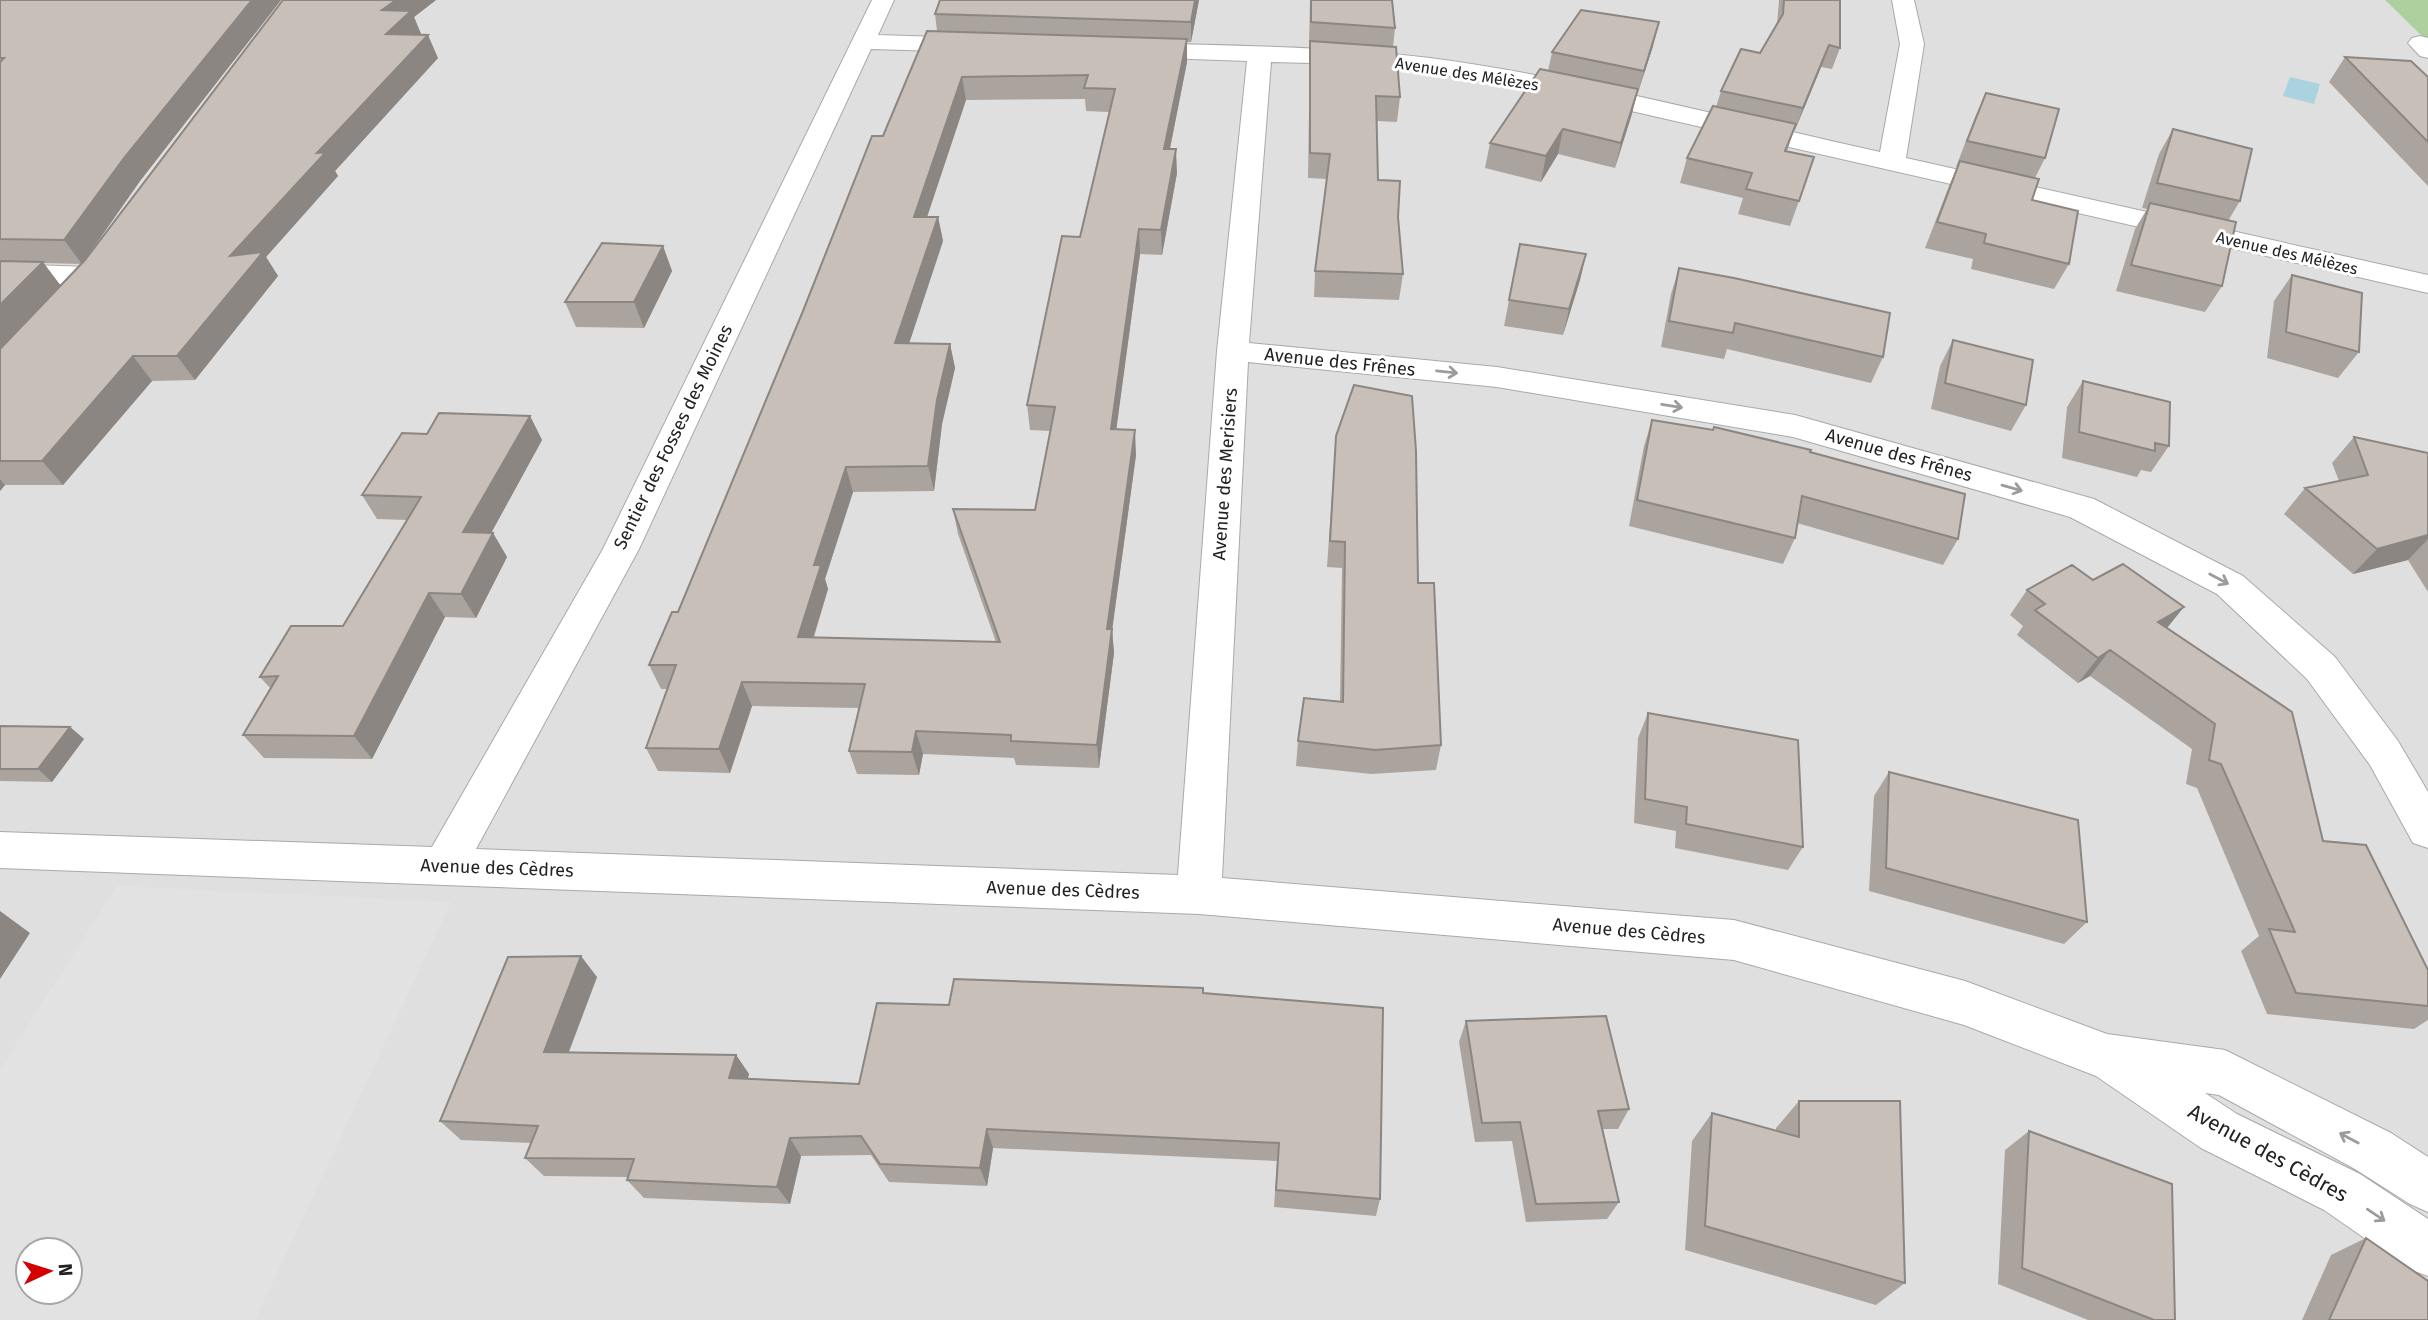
<svg xmlns="http://www.w3.org/2000/svg" width="2428" height="1320" viewBox="0 0 2428 1320" font-family="'Fira Sans',sans-serif">
	<style>
		.residential { fill: #e0dfdf; fill-rule: evenodd }
		.forest { fill: #add19e }
		.parking { fill: #e2e2e2; fill-rule: evenodd }
		.water { fill: #aad3df }
		.lines { fill: none; stroke-linecap: round; stroke-linejoin: round }
		.minor-casing { stroke: #a9a9a9; stroke-width: 2 }
		.minor { fill: #fff; fill-rule: evenodd }
		.wall { fill: #aba49e; fill-rule: evenodd }
		.shaded-wall { fill: #8b8681 }
		.building { fill: #c7bfb8; stroke: #8b8681; stroke-width: 2; fill-rule: evenodd }
		.oneway { stroke: #9c9c9c }
		.labels { text-anchor: middle; dominant-baseline: central; stroke-width: 6; stroke-linejoin: round; paint-order: stroke }
		.far-street-label { font-size: 16px; fill: #222; stroke: #fff }
		.street-label { font-size: 18px; fill: #222; stroke: #fff }
		.near-street-label { font-size: 21px; fill: #222; stroke: #fff }
	</style>
	<rect width="100%" height="100%" fill="#f2efe9"/>
	<!-- residential -->
	<path class="residential" d="M0,0H2385L2428,42V1320H0ZM28,1250H70V1292H28Z"/>
	<!-- forest -->
	<path class="forest" d="M2385,0H2428V42Z"/>
	<!-- parking -->
	<path class="parking" d="M117,886L451,902L255,1320H0V1069ZM70,1250V1292H28V1250Z"/>
	<!-- water -->
	<path class="water" d="M2290,77L2320,84L2314,104L2283,96Z"/>
	<g class="lines">
		<defs>
			<path id="minor" d="M872,0H894L878,35L972,38L980,40L984,45L980,50L972,52L871,49L639,549L476,849L1178,875L1217,351L1247,61L1134,57L1126,55L1122,50L1126,45L1134,43C1233,46 1332,46 1430,58C1581,78 1731,119 1880,152L1900,44L1892,0H1914L1924,44L1906,158L2428,275V293L1570,97L1432,73L1352,64L1271,62L1249,343L1497,367L1795,415L2094,499L2243,576L2335,657L2398,741L2428,792V848L2413,843L2370,765L2307,679L2217,594L2070,517L1793,437L1497,387L1248,362L1222,878L1734,920L1965,981L2107,1034L2225,1050L2391,1133L2428,1157V1212L2410,1204L2355,1169L2219,1095L2205,1093L2237,1114L2360,1174L2428,1219V1276L2409,1269L2324,1210L2201,1148L2096,1076L1964,1025L1734,960L1199,914L0,868V832L432,847L603,549Z
				M2420,36L2428,38V58L2420,56L2408,43L2412,38Z
				M0,264L91,267L101,270L106,276L101,282L91,285L0,282Z"/>
		</defs>
		<!-- minor casing -->
		<use href="#minor" class="minor-casing"/>
		<!-- minor -->
		<use href="#minor" class="minor"/>
	</g>
	<!-- wall -->
	<path class="wall" d="M0,0H281L140,181L84,261L283,0H436L414,17L421,34L420,35L438,58L335,171L338,176L266,257L278,276L195,380L152,381L63,485H5L0,491ZM43,263L81,264L60,286Z
		M940,0H1199L1191,42H1187V62L1170,149L1177,173L1162,255L1140,254L1116,429L1136,455L1112,629L1114,653L1099,768L1016,765L1014,758L923,754L919,775L857,774L849,751L859,708L752,706L730,773L658,771L646,748L667,689H661L649,665L678,612L883,136L937,31L935,14ZM1085,99L1086,111L1109,112L1080,237L1027,405L1030,430L1050,431L1035,510L953,509L958,534L996,642L814,637L828,589L825,579L853,492L934,491L942,424L955,368L950,344L909,343L943,241L938,217H927L966,100Z
		M1310,0H1392L1395,28L1393,47L1400,97L1397,122L1376,121L1378,180L1398,217L1403,274L1399,300L1314,297L1315,271L1327,179L1308,178L1310,46H1309Z
		M1779,0H1840V48L1832,69L1821,67L1795,130H1794L1787,151L1799,201L1790,226L1738,214L1743,198L1680,183L1687,158L1716,107L1721,91L1760,53L1777,24Z
		M1653,46L1637,95H1636L1615,168L1558,154L1541,182L1485,168L1490,143L1548,71L1552,52Z
		M2345,57L2428,77V186L2329,82Z
		M1986,93L2045,158L2035,178L2032,200L2069,264L2054,289L1971,269L1973,259L1925,248L1949,186L1957,167H1956L1975,117Z
		M2173,129L2240,201L2228,221L2222,286L2205,312L2116,291L2135,229L2147,209L2142,208L2159,154Z
		M1520,244L1586,254L1580,280L1563,335L1504,326Z
		M663,246L672,271L644,328L576,327L565,302Z
		M1679,268L1883,357L1871,383L1727,349L1724,359L1661,347L1671,294Z
		M2292,275L2359,352L2338,378L2267,358L2274,301Z
		M1953,340L2026,405L2011,431L1931,409L1940,366Z
		M2083,381L2169,446L2151,472L2141,470L2137,477L2062,458L2067,407Z
		M530,416L542,440L491,533H493L507,557L476,618L445,617L372,759L264,758L243,735L271,689L260,677L343,626L407,520L377,519L362,495L427,434Z
		M1652,420L1810,452L1958,539L1943,565L1797,523L1795,538L1783,564L1629,526L1644,446Z
		M1336,436L1418,583L1441,745L1436,770L1371,774L1296,766L1298,741L1340,702L1342,568L1327,567Z
		M2354,437L2428,453V592L2408,560L2353,574L2284,514L2305,488L2339,481L2332,463Z
		M2093,580L2167,628L2323,841L2428,970V1020L2414,1029L2267,1014L2241,951L2259,936L2197,788L2186,784L2192,749L2090,676L2078,683L2017,635L2023,626L2010,615L2027,590Z
		M1648,713L1803,847L1788,870L1675,848L1676,831L1634,823L1638,738Z
		M0,726L70,727L84,739L52,782L0,781Z
		M1889,772L2087,922L2064,944L1869,891L1874,796Z
		M597,977L569,1052L736,1055L749,1074L748,1079L859,1084L949,1005L1203,993L1380,1199L1376,1216L1274,1207L1277,1161L993,1148L987,1186L889,1182L871,1155L801,1156L790,1204L644,1198L627,1180L628,1177L544,1176L525,1158L531,1143L461,1140L440,1121Z
		M1466,1021L1629,1109L1618,1129H1603L1619,1202L1607,1219L1526,1222L1512,1141L1475,1142L1459,1042Z
		M1799,1101L1905,1283L1876,1305L1685,1250L1692,1141L1712,1113L1776,1131V1128Z
		M2029,1131L2175,1320H2088L1998,1284L2005,1150Z
		M2366,1238L2428,1320H2302L2331,1255Z"/>
	<!-- shaded-wall -->
	<path class="shaded-wall" d="M252,0H281L140,181L82,264L64,240L124,158Z
		M396,0H436L414,17L421,34L397,57L386,34L382,10Z
		M1195,0H1199L1191,42V22Z
		M1659,22L1653,46L1637,95L1644,71Z
		M428,35L438,58L335,171L338,176L266,257L278,276L195,380L177,356L230,256L317,153Z
		M1187,39V62L1165,173L1164,149Z
		M1829,45L1821,67L1795,130L1803,108Z
		M962,77L966,100L919,241L914,217Z
		M1638,89L1632,114L1615,168L1621,143Z
		M1563,129L1558,154L1541,182L1546,156Z
		M1176,149L1177,173L1162,255L1161,230Z
		M938,217L943,241L901,368L895,343Z
		M1139,229L1140,254L1113,454L1111,429Z
		M663,246L672,271L644,328L634,302Z
		M1586,254L1580,280L1563,335L1569,309Z
		M43,262L61,286L0,350V305Z
		M950,344L955,368L942,424L934,491L928,466L937,400Z
		M133,356L152,381L63,485L42,461Z
		M530,416L542,440L478,557L463,532Z
		M1135,430L1136,455L1109,653L1107,629Z
		M846,467L853,492L825,579L828,589L806,661L798,637L814,565Z
		M0,479L5,485L0,491Z
		M493,533L507,557L476,618L461,594Z
		M2428,535V539L2408,560L2353,574L2377,549Z
		M429,593L445,617L372,759L354,736Z
		M2184,607L2163,633L2158,622Z
		M1112,629L1114,653L1099,768L1097,745Z
		M2110,650L2090,676L2078,683L2098,658Z
		M742,682L752,706L730,773L719,749Z
		M70,727L84,739L52,782L38,769Z
		M916,731L923,754L919,775L912,752Z
		M0,911L30,933L0,979Z
		M581,956L597,977L561,1072L544,1052Z
		M736,1055L749,1074L742,1097L729,1078Z
		M987,1129L993,1148L987,1186L980,1168Z
		M790,1138L801,1156L790,1204L777,1187Z"/>
	<!-- building -->
	<path class="building" d="M0,0H252L124,158L64,240L0,239V62L4,58H0Z
		M283,0H396L382,10L411,11L386,34L428,35L317,153L326,152L230,256L263,252L177,356H133L42,461H0V349L85,260Z
		M940,0H1195L1191,22L935,14Z
		M1311,0H1392L1395,28L1311,22Z
		M1784,0H1840V48L1829,45L1803,108L1721,91L1741,49L1760,53L1783,14Z
		M1581,10L1659,22L1644,71L1552,52Z
		M927,31L1187,39L1164,149H1176L1161,230L1139,229L1111,429L1135,430L1107,629H1112L1097,745L1011,741V735L916,731L912,752L849,751L865,684L742,682L719,749L646,748L676,665H649L672,612H678L803,311L872,136H883ZM1088,75L1084,88L1115,89L1080,237L1062,236L1027,405L1055,407L1035,510L953,509L1000,642L798,637L821,565H814L846,467L928,466L937,400L950,344L895,343L938,217H914L962,77Z
		M1310,41L1396,47L1400,97L1376,96L1378,180L1400,181L1398,217L1403,274L1315,271L1330,154L1310,153Z
		M2345,57L2411,61L2428,77V142Z
		M1540,69L1638,89L1621,143L1563,129L1546,156L1490,143Z
		M1986,93L2059,109L2045,158L1967,141Z
		M1713,106L1796,124L1785,151L1814,157L1799,201L1746,189L1752,173L1687,158Z
		M2173,129L2252,149L2240,201L2157,183Z
		M1960,161L2039,179L2032,200L2078,211L2069,264L1984,243L1986,234L1937,222Z
		M2150,203L2236,222L2222,286L2131,265Z
		M602,243L663,246L634,302H565Z
		M1520,244L1586,254L1569,309L1509,300Z
		M0,261L43,262L0,305Z
		M1679,268L1734,278L1890,313L1883,357L1735,323L1733,333L1669,321Z
		M2292,275L2362,293L2359,352L2286,332Z
		M1953,340L2033,360L2026,405L1945,383Z
		M2083,381L2170,402L2169,446L2155,443V451L2079,432Z
		M1354,385L1412,396L1416,451L1418,583H1434L1441,745L1375,750L1298,741L1304,698L1343,702L1345,542L1330,541L1336,436Z
		M439,413L530,416L463,532L493,533L461,594L429,593L354,736L243,735L278,676L260,677L291,626H343L421,497L362,495L402,433L427,434Z
		M1652,420L1713,430L1714,427L1811,450L1810,452L1965,494L1958,539L1802,496L1795,538L1637,500Z
		M2354,437L2428,453V535L2377,549L2305,488L2368,475Z
		M2123,564L2184,607L2158,622L2292,712L2323,841L2366,845L2428,970V1006L2296,993L2269,929L2295,932L2221,764L2209,760L2215,724L2110,650L2098,658L2035,610L2045,604L2027,590L2072,565L2093,580Z
		M1648,713L1798,740L1803,847L1686,824L1687,807L1645,799Z
		M0,726L70,727L38,769H0Z
		M1889,772L2078,820L2087,922L1886,868Z
		M581,956L544,1052L736,1055L729,1078L859,1084L877,1003L949,1005L954,979L1203,988V993L1383,1008L1380,1199L1276,1190L1279,1143L987,1129L980,1168L880,1164L861,1136L790,1138L777,1187L627,1180L634,1159L525,1158L538,1126L440,1121L508,957Z
		M1606,1016L1629,1109L1598,1111L1619,1202L1536,1204L1520,1122L1482,1123L1466,1021Z
		M1799,1101H1900L1905,1283L1705,1226L1712,1113L1799,1137Z
		M2029,1131L2172,1184L2175,1320H2154L2022,1268Z
		M2366,1238L2428,1281V1320H2329Z"/>
	<!-- one-way arrows -->
	<defs><path id="oneway-shaft" d="M-6 0H5M1.5-3L5.5 0L1.5 3" fill="none" stroke-width="1.6" stroke-linecap="round" stroke-linejoin="round" transform="scale(1.75)"/></defs>
	<g class="oneway">
		<use href="#oneway-shaft" transform="translate(1447 372) rotate(6)"/>
		<use href="#oneway-shaft" transform="translate(1672 406) rotate(9)"/>
		<use href="#oneway-shaft" transform="translate(2012 488) rotate(16)"/>
		<use href="#oneway-shaft" transform="translate(2219 579) rotate(28)"/>
		<use href="#oneway-shaft" transform="translate(2349 1138) rotate(-152)"/>
		<use href="#oneway-shaft" transform="translate(2376 1215) rotate(34)"/>
	</g>
	<g class="labels">
		<!-- far-street labels -->
		<g class="far-street-label">
			<text transform="translate(1467 74) rotate(9)">Avenue des Mélèzes</text>
			<text transform="translate(2287 253) rotate(13)">Avenue des Mélèzes</text>
		</g>
		<!-- street labels -->
		<g class="street-label">
			<text transform="translate(1340 362) rotate(6)">Avenue des Frênes</text>
			<text transform="translate(673 437) rotate(-64)">Sentier des Fosses des Moines</text>
			<text transform="translate(1899 455) rotate(16)">Avenue des Frênes</text>
			<text transform="translate(1225 474) rotate(-86)">Avenue des Merisiers</text>
			<text transform="translate(497 868) rotate(2)">Avenue des Cèdres</text>
			<text transform="translate(1063 890) rotate(2)">Avenue des Cèdres</text>
			<text transform="translate(1629 931) rotate(5)">Avenue des Cèdres</text>
		</g>
		<!-- near-street labels -->
		<g class="near-street-label">
			<text transform="translate(2268 1153) rotate(29)">Avenue des Cèdres</text>
		</g>
	</g>
	<!-- north arrow -->
	<g transform="translate(49 1271) rotate(86)"><circle r="33" fill="#ffffff" stroke="#a7a7a7" stroke-width="2"/>
	<path d="M0-5L12 26L0 18L-12 26Z" fill="#d40000"/>
	<text y="-10" font-size="19" font-weight="bold" text-anchor="middle" fill="#222222">N</text>
	</g>
</svg>
